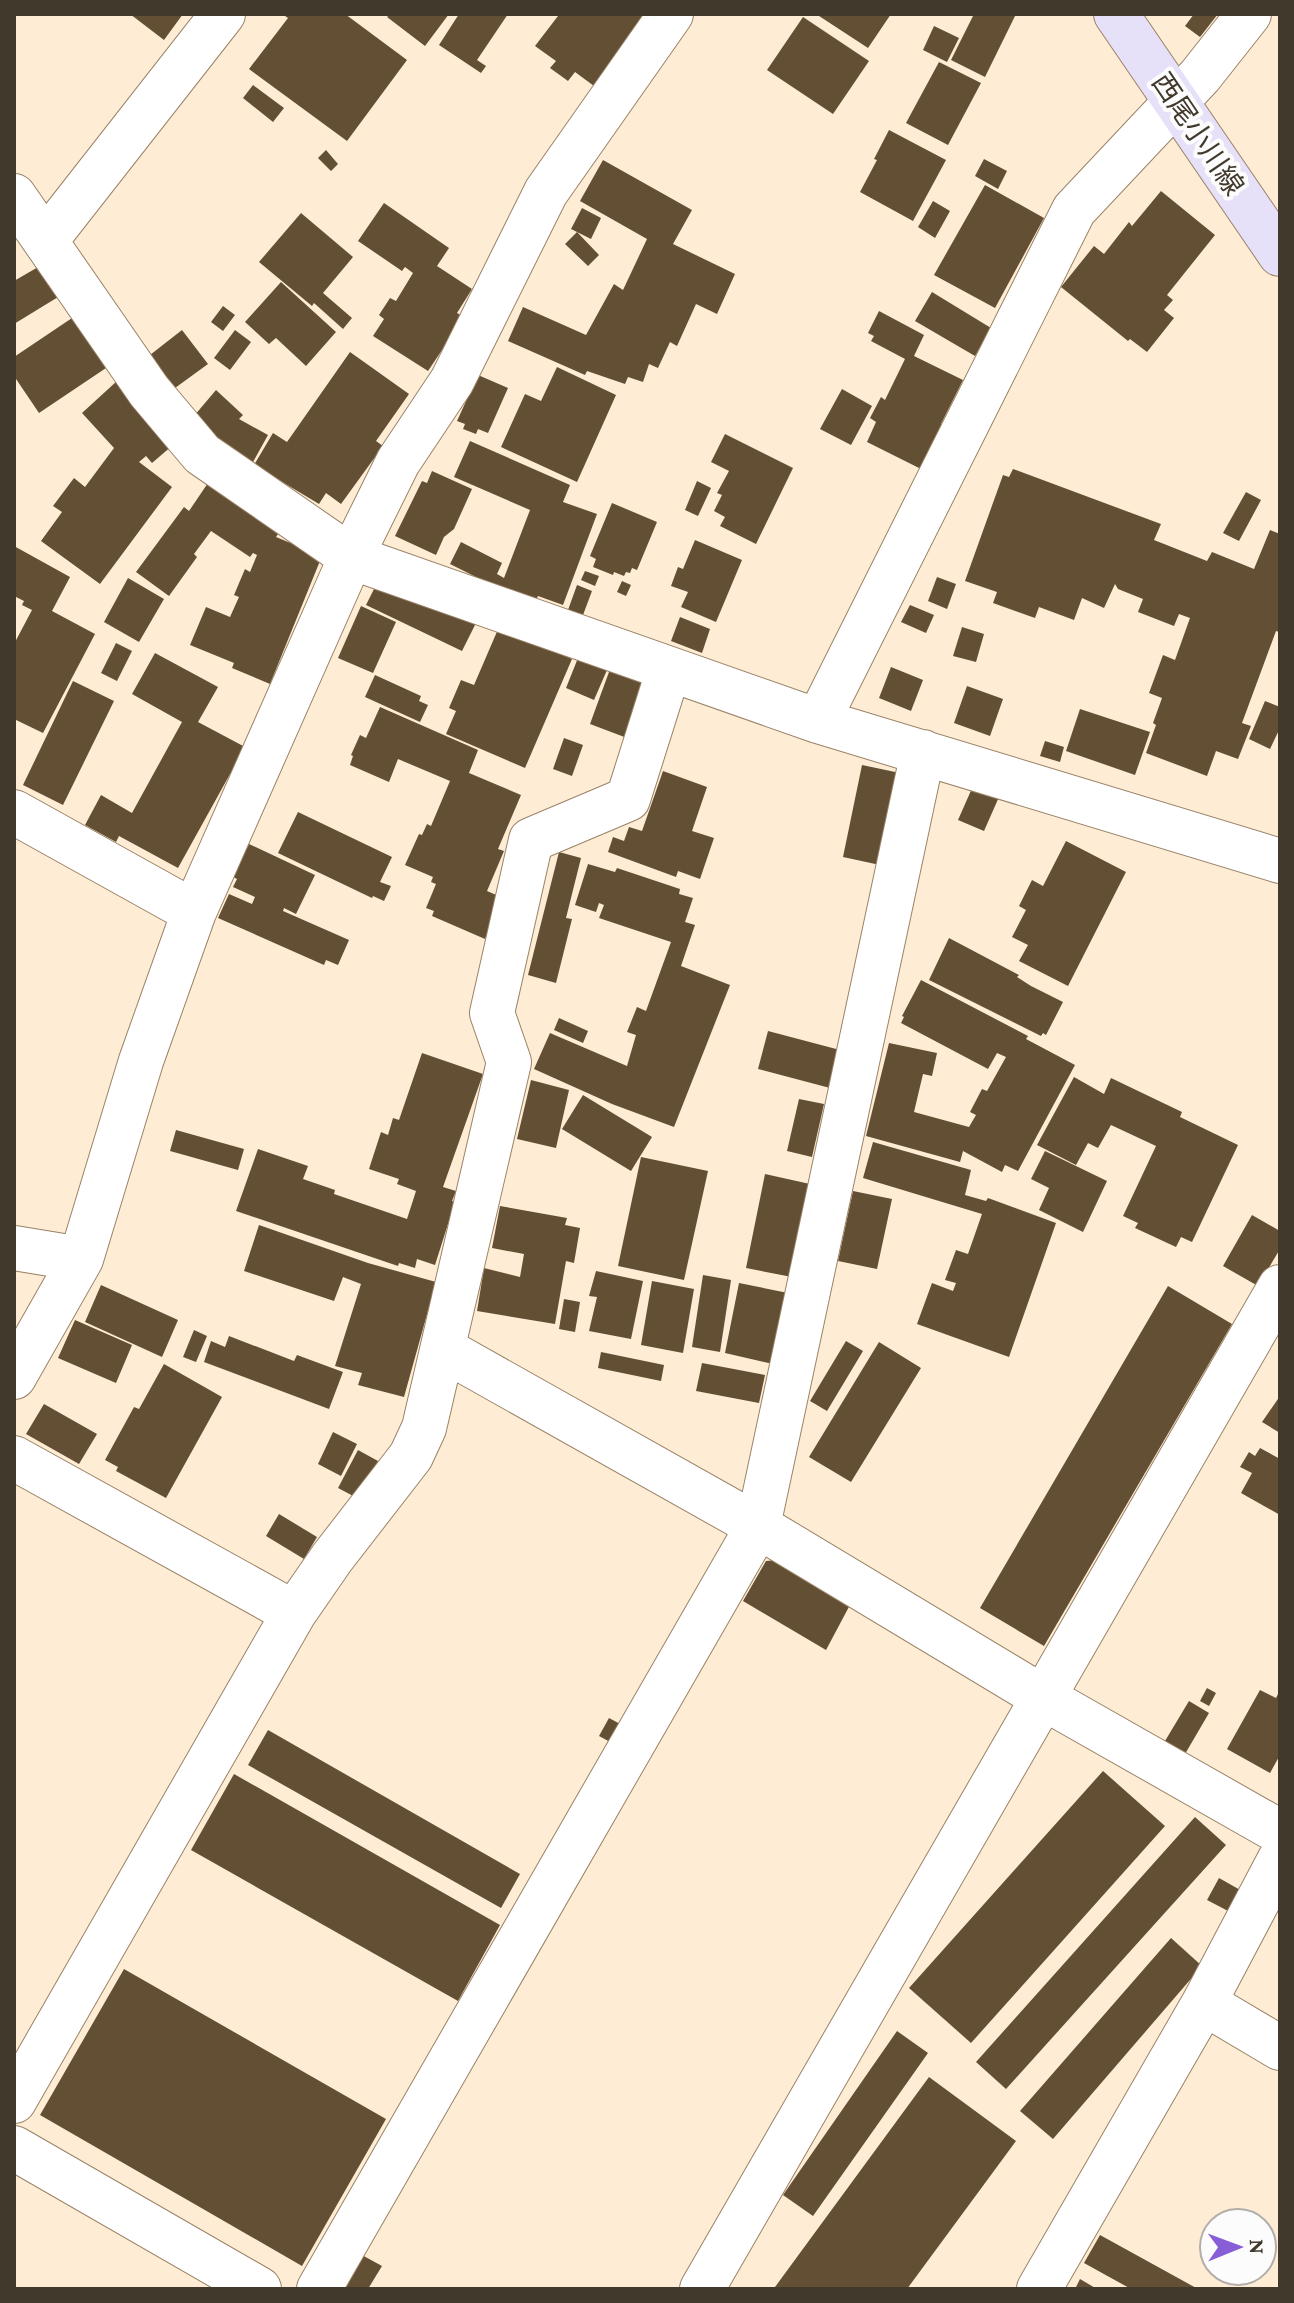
<svg xmlns="http://www.w3.org/2000/svg" width="1294" height="2303" viewBox="0 0 1294 2303" font-family="'Crimson Pro','Noto Sans JP',serif">
	<style>
		.building { fill: #634f34 }
		.lines { fill: none; stroke-linecap: round; stroke-linejoin: round }
		.street-casing { stroke: #998368; stroke-width: 46 }
		.secondary-casing { stroke: #998368; stroke-width: 46 }
		.street { stroke: #fff; stroke-width: 44 }
		.secondary { stroke: #e7e0f9; stroke-width: 44 }
		.labels { text-anchor: middle; dominant-baseline: central; stroke-width: 8; stroke-linejoin: round; paint-order: stroke }
		.street-label { font-size: 28px; fill: #42392d; stroke: #fcfcfc }
	</style>
	<rect width="100%" height="100%" fill="#ffecd4"/>
	<!-- building -->
	<path class="building" d="M130,14H183L164,40Z
		M282,14H345L407,60L347,141L249,69L288,18Z
		M390,14H449L425,46L387,17Z
		M459,14H508L477,60L486,66L481,73L439,45Z
		M555,14H648L594,86L575,72L568,81L550,68L556,61L535,46L558,16Z
		M816,14H891L868,48Z
		M974,14H1016L985,77L951,60Z
		M1194,14H1218L1200,37L1185,26Z
		M803,17L869,61L833,114L767,70Z
		M934,26L959,38L947,62L923,50Z
		M939,62L981,83L948,145L906,123Z
		M253,85L284,108L273,122L243,98Z
		M889,130L946,160L913,221L860,192L877,160L874,159Z
		M326,150L338,164L331,171L318,158Z
		M984,159L1007,171L998,189L975,176Z
		M603,160L692,210L673,244L735,274L717,314L696,304L677,346L670,342L658,368L649,364L643,382L628,377L625,384L587,371L585,375L508,341L523,307L586,335L614,284L623,290L647,239L580,201Z
		M985,185L1044,218L995,308L934,275Z
		M1161,191L1215,235L1167,295L1173,300L1164,310L1174,318L1147,352L1130,339L1128,341L1061,287L1094,246L1104,254L1129,222L1132,226Z
		M933,201L950,211L935,238L918,227Z
		M384,203L449,248L437,266L472,289L457,313L464,317L428,371L373,336L384,319L379,315L390,298L396,301L413,273L405,267L402,271L358,241Z
		M582,208L601,218L591,239L577,232L599,255L588,266L565,244L577,232L571,229Z
		M301,213L353,257L323,293L352,318L343,329L314,303L312,306L259,262Z
		M45,263L63,294L14,324V281Z
		M281,282L336,332L306,366L276,338L269,344L245,322Z
		M932,292L991,328L975,356L915,321Z
		M223,306L235,315L223,331L211,322Z
		M879,311L924,335L914,356L963,380L941,424L945,425L923,470L867,442L876,422L870,418L881,397L885,400L905,359L871,341L874,336L868,333Z
		M75,316L109,366L39,413L14,376V357Z
		M182,330L208,364L175,388L150,355Z
		M235,330L251,342L230,370L214,358Z
		M350,352L409,394L376,441L383,446L341,504L326,493L319,504L254,465L273,433L287,442Z
		M557,367L616,395L577,482L501,447L525,394L541,401Z
		M478,375L508,388L488,433L478,429L476,434L463,429L465,424L457,421Z
		M117,381L173,445L152,463L146,456L139,462L172,487L100,584L41,541L62,512L53,506L74,478L85,487L114,448L82,413Z
		M842,389L872,406L851,445L820,429Z
		M216,390L243,415L239,419L268,435L253,462L225,447L194,416Z
		M725,434L793,468L756,544L720,526L725,517L714,511L722,495L717,493L729,471L711,462Z
		M470,441L570,485L563,502L597,514L563,605L538,596L536,600L492,585L450,564L461,542L502,563L497,574L504,578L530,510L454,477Z
		M1013,469L1161,524L1154,540L1207,561L1212,552L1254,569L1270,530L1280,534V629L1279,632L1276,631L1242,723L1251,726L1238,759L1216,751L1207,776L1146,753L1156,725L1153,723L1162,698L1149,693L1163,655L1175,660L1190,618L1179,614L1174,626L1138,612L1143,599L1118,589L1115,584L1104,608L1082,598L1074,620L1039,607L1035,618L993,603L997,592L965,581L1003,475L1009,477Z
		M432,471L472,489L454,529L444,537L436,555L395,536L422,481L427,483Z
		M210,480L282,528L276,537L322,556L270,684L232,668L234,663L190,645L206,607L230,617L239,597L234,595L245,569L250,572L257,555L253,553L250,557L211,531L194,554L197,557L169,596L136,572L184,507L189,511Z
		M697,481L711,488L698,516L685,510Z
		M1246,492L1261,500L1239,541L1223,533Z
		M612,503L657,522L637,570L632,568L630,573L626,572L624,576L614,572L613,575L593,567L596,559L590,556Z
		M695,540L742,560L716,622L681,607L688,592L671,586L678,567L683,569Z
		M14,546L70,577L52,611L95,634L43,733L14,719V644L32,610L22,605L24,601L14,596Z
		M384,569L480,615L462,651L366,605Z
		M585,571L599,576L595,586L581,580Z
		M937,577L956,584L947,609L928,601Z
		M128,578L164,599L139,642L104,622Z
		M622,581L631,585L626,596L617,592Z
		M577,585L592,591L583,615L568,610Z
		M910,605L934,615L926,633L901,622Z
		M361,606L396,622L373,673L338,658Z
		M680,617L710,629L702,653L671,641Z
		M499,627L572,659L525,768L446,734L456,711L449,708L461,680L474,685Z
		M962,627L984,634L976,662L953,656Z
		M116,643L132,651L117,681L101,673Z
		M155,653L218,687L198,722L245,747L178,868L119,836L116,842L85,825L101,795L132,813L182,722L132,694Z
		M578,658L607,670L594,700L566,688Z
		M613,661L651,676L627,738L590,724Z
		M891,667L923,680L911,711L879,698Z
		M375,675L421,696L419,701L428,705L420,722L365,697Z
		M73,681L114,701L63,805L23,785Z
		M967,686L1003,699L990,736L954,723Z
		M1265,701L1280,707V728L1270,749L1249,739Z
		M380,707L478,750L469,773L521,795L498,849L504,851L487,891L501,897L485,939L432,916L434,911L426,908L436,884L431,882L433,877L405,865L419,834L422,835L427,824L431,826L450,781L398,759L389,782L350,765L353,756L351,755L360,735L366,738Z
		M1080,709L1150,732L1135,775L1066,751Z
		M564,738L583,745L572,776L553,769Z
		M1045,741L1064,747L1060,762L1040,756Z
		M862,765L900,773L880,865L843,857Z
		M663,771L707,787L692,831L714,838L700,879L678,871L676,877L608,852L613,837L624,841L629,827L642,831Z
		M973,786L999,797L984,831L958,820Z
		M298,812L392,857L380,882L391,886L384,901L373,896L372,898L278,853Z
		M1066,841L1126,872L1068,986L1019,961L1028,945L1012,937L1026,910L1019,906L1032,880L1043,886Z
		M249,844L315,875L296,914L284,908L283,911L349,940L338,965L326,960L324,965L218,918L229,894L252,904L255,897L233,887L237,879L233,877Z
		M559,852L581,858L566,918L572,919L556,983L528,975Z
		M588,864L615,872L617,868L680,889L679,894L693,898L685,922L695,925L681,966L730,985L674,1127L612,1104L534,1069L550,1033L627,1066L636,1035L627,1032L637,1007L646,1011L671,942L599,918L604,905L599,903L596,912L575,905Z
		M949,938L1019,975L1017,977L1031,986L1063,1002L1046,1035L1043,1033L1041,1036L929,980Z
		M921,980L1028,1036L1026,1039L1075,1065L1018,1171L1005,1165L1002,1172L963,1151L960,1162L866,1136L889,1043L937,1053L932,1076L923,1074L914,1112L969,1127L976,1115L970,1112L982,1089L987,1091L1006,1057L997,1053L988,1069L901,1023L904,1017L902,1016Z
		M559,1018L588,1031L583,1043L554,1030Z
		M768,1031L840,1050L830,1088L758,1069Z
		M422,1053L483,1074L443,1187L456,1191L452,1201L455,1202L435,1265L417,1259L415,1268L399,1263L398,1266L236,1211L258,1149L308,1166L303,1179L335,1190L334,1194L407,1219L416,1191L397,1184L399,1179L369,1169L381,1132L388,1135L393,1118L399,1120Z
		M1074,1077L1104,1094L1111,1078L1182,1112L1180,1117L1238,1145L1192,1242L1181,1237L1176,1247L1135,1228L1138,1223L1123,1216L1156,1146L1111,1125L1098,1148L1088,1143L1076,1165L1037,1145Z
		M531,1080L569,1090L556,1148L517,1139Z
		M583,1095L652,1137L631,1171L562,1129Z
		M799,1099L824,1104L812,1157L787,1151Z
		M176,1130L244,1149L238,1170L170,1151Z
		M873,1142L971,1170L965,1195L986,1201L988,1198L1056,1223L1009,1357L917,1324L932,1283L953,1291L956,1283L945,1280L956,1250L968,1254L982,1214L863,1178Z
		M1045,1151L1107,1181L1083,1232L1039,1210L1049,1188L1031,1179Z
		M641,1157L708,1171L684,1280L618,1266Z
		M765,1174L810,1184L792,1277L746,1268Z
		M853,1191L892,1199L877,1269L838,1261Z
		M500,1206L567,1218L565,1225L580,1228L574,1263L566,1261L555,1324L477,1311L484,1268L520,1277L524,1254L492,1248Z
		M1252,1215L1280,1231V1249L1258,1286L1223,1266Z
		M259,1225L368,1263L436,1282L404,1397L358,1385L362,1373L335,1366L361,1284L343,1277L334,1301L244,1271Z
		M596,1271L643,1281L631,1339L589,1331L597,1297L589,1296Z
		M703,1275L731,1280L720,1352L692,1347Z
		M652,1281L694,1289L683,1353L641,1345Z
		M739,1283L788,1293L773,1364L725,1353Z
		M101,1285L178,1320L162,1357L85,1322Z
		M1168,1286L1232,1324L1044,1646L980,1608Z
		M564,1299L580,1302L575,1332L559,1329Z
		M75,1320L132,1345L116,1383L58,1358Z
		M194,1330L207,1336L196,1362L183,1357Z
		M229,1336L294,1361L297,1355L343,1372L329,1409L204,1362L211,1341L225,1347Z
		M846,1341L863,1351L827,1411L810,1401Z
		M879,1342L921,1368L851,1482L809,1457Z
		M601,1352L664,1365L661,1381L598,1368Z
		M702,1363L765,1375L759,1403L696,1391Z
		M164,1364L222,1397L166,1498L116,1471L118,1467L105,1460L134,1407L139,1409Z
		M1280,1396V1433L1262,1422Z
		M44,1404L97,1434L79,1464L26,1434Z
		M333,1432L357,1444L341,1476L318,1464Z
		M1260,1448L1280,1459V1515L1241,1493L1252,1473L1240,1467L1249,1452L1255,1456Z
		M358,1450L378,1461L359,1499L338,1488Z
		M279,1514L317,1537L304,1559L266,1536Z
		M778,1560L851,1603L826,1650L743,1601L766,1561Z
		M1207,1688L1216,1693L1209,1706L1200,1701Z
		M1260,1690L1276,1698L1280,1690V1755L1270,1773L1227,1749Z
		M1189,1701L1209,1713L1185,1754L1165,1741Z
		M609,1718L622,1725L612,1743L599,1736Z
		M268,1730L520,1874L501,1908L248,1765Z
		M1103,1771L1165,1826L971,2043L909,1988Z
		M234,1774L500,1925L458,2001L191,1850Z
		M1195,1817L1226,1845L1006,2089L976,2062Z
		M1219,1878L1242,1891L1230,1912L1207,1900Z
		M1171,1938L1202,1966L1053,2139L1020,2111Z
		M124,1969L386,2119L302,2266L40,2115Z
		M897,2031L928,2053L813,2216L783,2195Z
		M929,2077L1016,2141L907,2289H778L775,2287Z
		M1100,2235L1198,2289H1131L1084,2263Z
		M360,2254L382,2266L368,2289H341Z
		M1080,2279L1097,2289H1075Z"/>
	<g class="lines">
		<defs>
			<path id="street" d="M14,196L149,391L202,454L351,557L818,721L1280,861
				M46,240L223,14
				M818,721L1074,210L1200,76L1249,14
				M14,812L194,912
				M14,1248L81,1259
				M443,1349L758,1526L1044,1698L1280,1832
				M14,1377L81,1259L141,1061L194,912L351,557L398,462L452,381L546,192L671,14
				M14,1458L294,1613
				M1280,1859L1204,2003L1280,2048
				M14,2101L294,1613L332,1558L411,1456L424,1428L509,1062L492,1013L531,840L628,799L669,669
				M14,2148L259,2289
				M319,2289L758,1526L923,752
				M702,2289L1280,1287
				M1039,2289L1204,2003"/>
			<path id="secondary" d="M1116,14L1280,254"/>
		</defs>
		<!-- street casing -->
		<use href="#street" class="street-casing"/>
		<!-- secondary casing -->
		<use href="#secondary" class="secondary-casing"/>
		<!-- street -->
		<use href="#street" class="street"/>
		<!-- secondary -->
		<use href="#secondary" class="secondary"/>
	</g>
	<g class="labels">
		<!-- street labels -->
		<g class="street-label">
			<text transform="translate(1198 134) rotate(56)">西尾小川線</text>
		</g>
	</g>
	<!-- border -->
	<rect width="1294" height="2303" fill="none" stroke="#42392d" stroke-width="32"/>
	<!-- north arrow -->
	<g transform="translate(1238 2247) rotate(89)"><circle r="38" fill="#fcfcfc" stroke="#b2aea9" stroke-width="2"/>
	<path d="M0-6L14 30L0 20L-14 30Z" fill="#885ed8"/>
	<text y="-12" font-size="22" font-weight="bold" text-anchor="middle" fill="#42392d">N</text>
	</g>
</svg>
